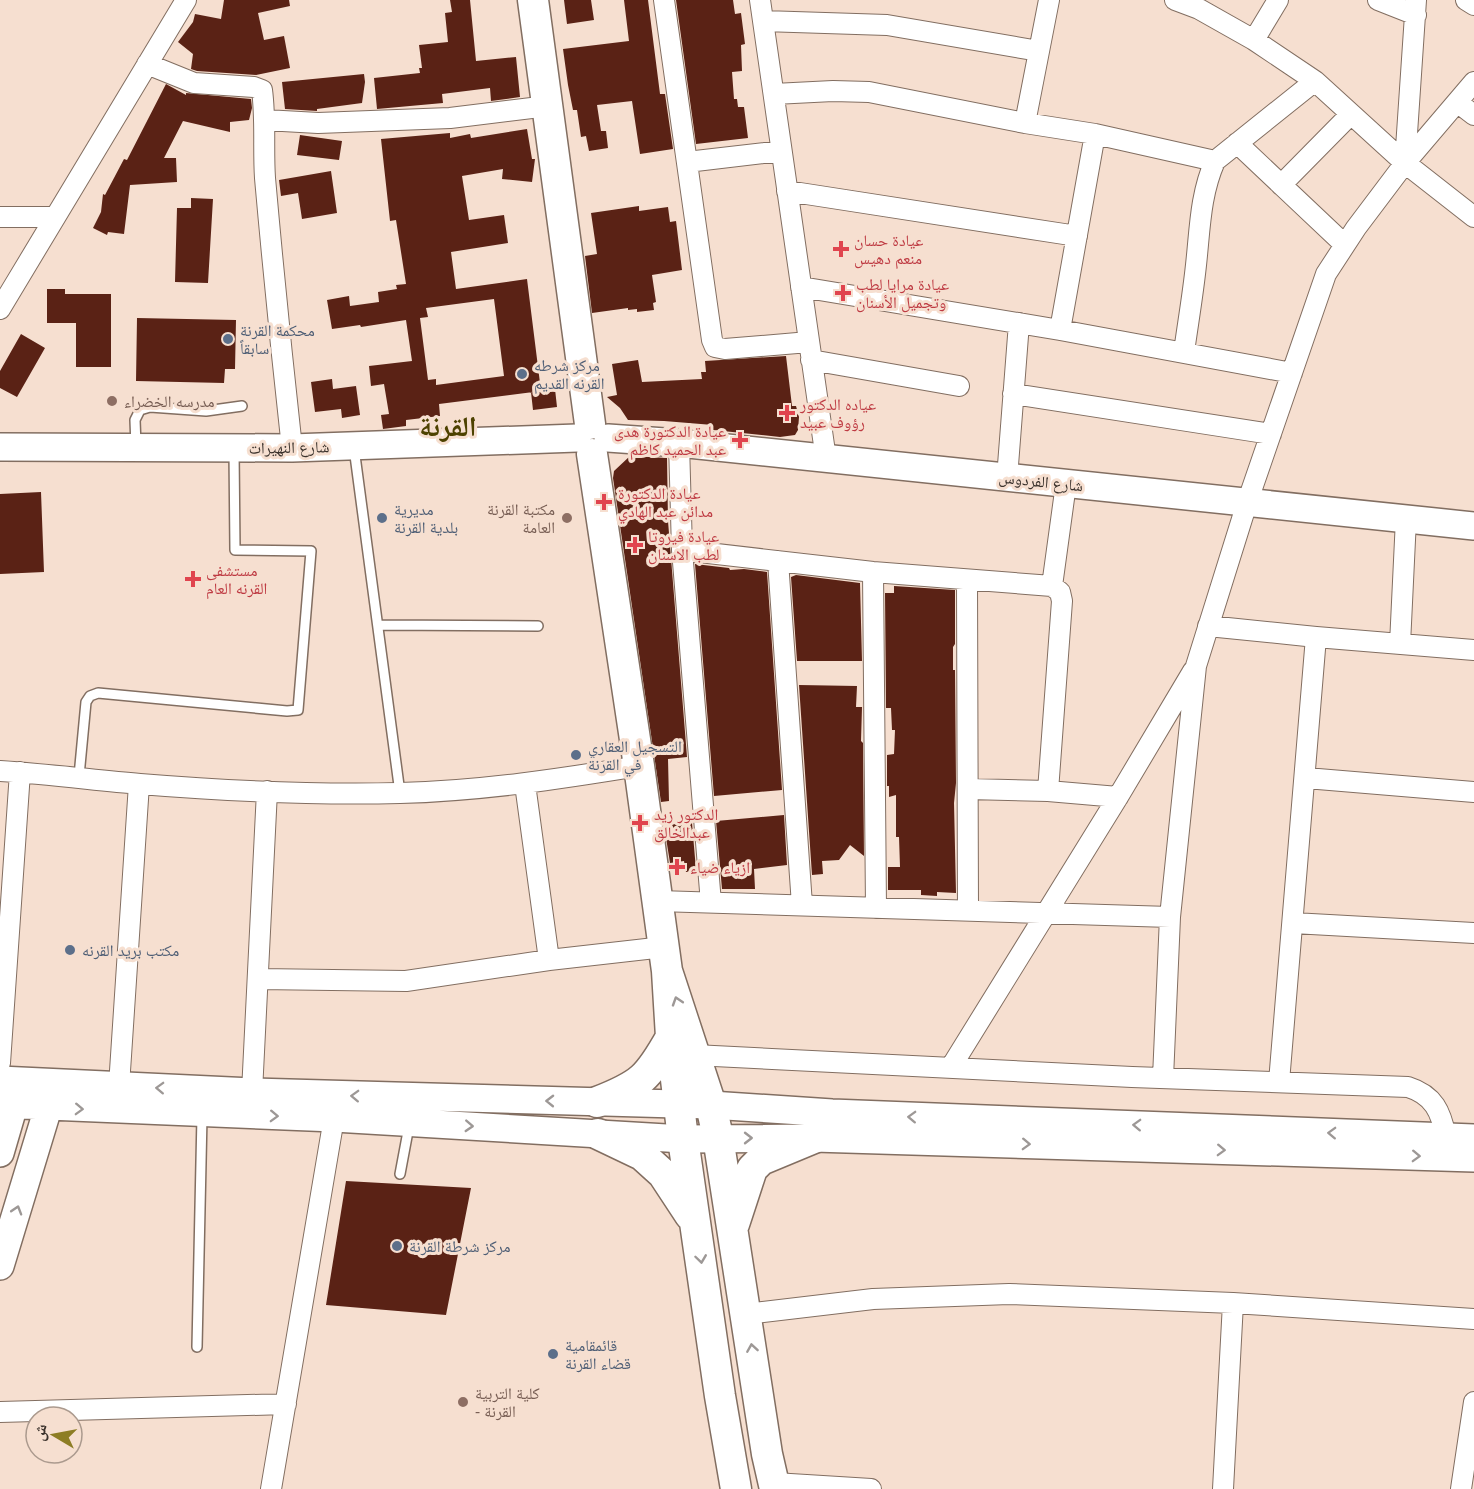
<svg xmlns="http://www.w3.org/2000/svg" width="1474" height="1489" viewBox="0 0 1474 1489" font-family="'Open Sans','Noto Naskh Arabic',sans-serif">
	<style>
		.building { fill: #5a2215; fill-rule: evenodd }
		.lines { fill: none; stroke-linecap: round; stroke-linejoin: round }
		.lane-casing { stroke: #826e61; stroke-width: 12 }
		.street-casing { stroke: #826e61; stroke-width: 22 }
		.secondary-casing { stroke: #826e61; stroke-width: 30 }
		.primary-casing { stroke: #826e61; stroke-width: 33 }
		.lane { stroke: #fff; stroke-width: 9 }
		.street { stroke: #fff; stroke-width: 20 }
		.secondary { stroke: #fff; stroke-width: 27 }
		.primary { stroke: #fff; stroke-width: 30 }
		.oneway { stroke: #9d9896 }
		.health-dot { fill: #e0444e; stroke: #f6dfd0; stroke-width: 2 }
		.service-dot { fill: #5c6f8a; stroke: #f6dfd0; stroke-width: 2 }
		.education-dot { fill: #8d6e63; stroke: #f6dfd0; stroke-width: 2 }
		.labels { text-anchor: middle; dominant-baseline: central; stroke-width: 6; stroke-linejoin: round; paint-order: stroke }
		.health-label { font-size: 16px; fill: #be3a42; stroke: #f6dfd0; text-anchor: start }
		.service-label { font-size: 16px; fill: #4e5e75; stroke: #f6dfd0; text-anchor: start }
		.education-label { font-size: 16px; fill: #785e54; stroke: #f6dfd0; text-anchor: start }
		.street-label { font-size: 16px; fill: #3b322c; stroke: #f6dfd0 }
		.town-label { font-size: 28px; font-weight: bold; fill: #4d4200; stroke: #f6dfd0 }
	</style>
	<rect width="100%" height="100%" fill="#f6dfd0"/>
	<!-- building -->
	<path class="building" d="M224,0H289L290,6L258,13L264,40L284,36L290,68L256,75L197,71L191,69L193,54L178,42L193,22L195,14L221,19Z
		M450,0H470L476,61L516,57L520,97L491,101L490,88L442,94L443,103L377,109L374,78L420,73L419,68H422L419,45L448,42L445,13L452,12Z
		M564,0H591L594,20L567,24Z
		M624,0H648L660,94H665L673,149L640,154L632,101L597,105L601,131H606L608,148L589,151L586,136L581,137L577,110H573L568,85L563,49L629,41Z
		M676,0H733L735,14L741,13L745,44L741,45L742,71L732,72L734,99H737L738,107H744L748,138L696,144Z
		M364,74L365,82L362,103L317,109V111L285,109L282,82Z
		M166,84L186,95V93L251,99L252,108L249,120L230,122V132L183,121L164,158H176L177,182L130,185L124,234L108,232L107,235L93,228L101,212L103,194L105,195L124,159L127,160Z
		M527,129L532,159H535L532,182L502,179L503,169L462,176L469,220L504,215L508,243L451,252L456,289L527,279L541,391L439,404L440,416L406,420V426L383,429L381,415L389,414L384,384L371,386L369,366L412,361L406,320L361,327L360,325L332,329L327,300L349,296L350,306L379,302L378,292L397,289L396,285L406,284L396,220L390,221L381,139L450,133V138L470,134L471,138ZM494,299L504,376L436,385V379L428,380L420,318L428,317L426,308Z
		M300,135L342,141L339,160L297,155Z
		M331,171L337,213L302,219L298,193L281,196L279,180Z
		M191,198L213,199L208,283L175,282L177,208H191Z
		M639,206V211L668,207L670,222L676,221L682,270L652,275L656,302L653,303L654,310L637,312V309L628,310V308L592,313L585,256L597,254L591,213Z
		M47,289H65V294H111V367H76V323H47Z
		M137,318L236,320L235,369H225L224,383L136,381Z
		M21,334L45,348L17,397L0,388V371Z
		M786,356L792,406H796L799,417L798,430L795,435L780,437L713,430V425L664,421L628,420L620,408L607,397L617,395L612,364L638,360L642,382L702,379L701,372H706L705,361Z
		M332,379L333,389L356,386L360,415L342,418L341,409L315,412L311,382Z
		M555,389L557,407L533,410L531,392Z
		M630,456L667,458L668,521L687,757L668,759L669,801L661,802L613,478L614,471Z
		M41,492L44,572L0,574V494Z
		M695,564L729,568L730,570L744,569L767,572L782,790L714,796Z
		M796,575L860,583L862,661H797L791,577Z
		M894,586L955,590V644L953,647V670H955L956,783L954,803L956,893L937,892V896L921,895V890H888V867H900L899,837H896V795L889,797V786H887V755L894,754L895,730H892L891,708H886L885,593H894Z
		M799,685L857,686L856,707H862L861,741L863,743L864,856L850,845L839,860L822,861L823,874L812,875Z
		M784,815L787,865L754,869L755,889H722L716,821Z
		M692,823L696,870L686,872L684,861L670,863L664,825Z
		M346,1181L471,1188L446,1315L326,1305Z"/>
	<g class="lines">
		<defs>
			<path id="lane" d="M136,446L135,420L140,410L150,407L206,411L242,406
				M354,448L400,793
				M378,625L538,626
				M79,776L86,702L90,696L98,693L287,711L298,710L311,551L235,550L234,451
				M400,1174L409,1126
				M197,1347L202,1116"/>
			<path id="street" d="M664,0L712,340L715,347L725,349L809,342
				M760,0L826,459
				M1175,0L1199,9L1254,40L1315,81L1405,163L1474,217
				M1378,0L1416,15
				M1466,0L1474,5
				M763,21L887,25L1039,51
				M1254,40L1278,0
				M147,64L194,83L254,87L262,90C266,120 263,148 265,178C273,268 282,358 292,448
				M774,94L833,91L869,92L1025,123L1095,134L1215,161
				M1457,102L1474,115
				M265,120L318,123L450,118L548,106
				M1025,123L1049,0
				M1237,143L1345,245
				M687,162L781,151
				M1405,163L1416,0
				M1281,185L1351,114
				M787,191L1077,236
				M0,217H55
				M801,287L1060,330L1292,373
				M0,309L186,0
				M1060,330L1095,134
				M1184,352C1188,323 1193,294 1196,265C1200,229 1200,195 1215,161L1315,81
				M811,360L959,386
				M1013,394L1271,434
				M679,443L682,550L711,903
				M1007,478L1019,323
				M682,550L873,572L1052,586L1060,592L1062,601L1048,791
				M778,561L802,905
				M873,572L876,908
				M967,580L968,910
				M1052,586L1066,484
				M1208,626L1316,637L1474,650
				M1400,644L1406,519
				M0,771C47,774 94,780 140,784C226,791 313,795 400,793C480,791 560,779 639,766
				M1306,778L1474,792
				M525,784L549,960
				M968,789L1048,791L1118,797
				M658,901L1170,917
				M1293,923L1474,933
				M259,979L406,981L549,960L664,947
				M694,1055L1132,1077L1408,1087C1434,1095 1441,1112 1446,1137
				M0,1063L20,772
				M951,1067L1118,797L1193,671
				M1163,1078L1170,917L1196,666L1247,503L1326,274L1356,228L1405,163L1474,82
				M1279,1082L1316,637
				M119,1086L139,784
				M252,1092L267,791
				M746,1314L873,1299L1009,1294L1233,1303L1474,1319
				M0,1412L286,1404
				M774,1483L871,1489
				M271,1489L334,1118
				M1223,1489L1233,1303
				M1461,1489L1474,1402"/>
			<path id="secondary" d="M608,438L679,443L1474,526
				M0,447L292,448L577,438
				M0,1080L252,1092L711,1105L832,1113L1474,1138
				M0,1104L334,1118L683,1139L814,1138L1474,1158
				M0,1153L14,1105
				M0,1266L48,1108"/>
			<path id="primary" d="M533,0L590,424
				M592,454L639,766L667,971
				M597,1102C641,1085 648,1078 671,1037
				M598,1134L642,1155L663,1174L690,1215
				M734,1224L752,1169L761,1160L814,1138
				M736,1489L720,1396L683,1139L671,1037L667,971L711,1105L718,1137L767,1454L775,1489"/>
		</defs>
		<!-- lane casing -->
		<use href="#lane" class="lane-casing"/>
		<!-- street casing -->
		<use href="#street" class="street-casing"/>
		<!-- secondary casing -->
		<use href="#secondary" class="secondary-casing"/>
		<!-- primary casing -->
		<use href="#primary" class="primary-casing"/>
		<!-- lane -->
		<use href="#lane" class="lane"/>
		<!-- street -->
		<use href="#street" class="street"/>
		<!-- secondary -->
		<use href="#secondary" class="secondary"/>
		<!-- primary -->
		<use href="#primary" class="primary"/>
	</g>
	<!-- one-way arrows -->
	<defs><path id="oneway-chevron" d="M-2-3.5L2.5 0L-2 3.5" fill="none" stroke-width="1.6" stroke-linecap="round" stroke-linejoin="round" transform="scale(1.5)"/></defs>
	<g class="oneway">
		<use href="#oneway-chevron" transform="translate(677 1001) rotate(-108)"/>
		<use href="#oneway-chevron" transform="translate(160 1088) rotate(-178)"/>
		<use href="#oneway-chevron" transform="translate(355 1096) rotate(-178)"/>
		<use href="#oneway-chevron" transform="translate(550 1101) rotate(-179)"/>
		<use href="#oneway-chevron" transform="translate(79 1109) rotate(2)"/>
		<use href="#oneway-chevron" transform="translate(274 1116) rotate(2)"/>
		<use href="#oneway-chevron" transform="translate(912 1117) rotate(-178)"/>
		<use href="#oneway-chevron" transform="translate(1137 1125) rotate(-178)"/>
		<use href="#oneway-chevron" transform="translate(469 1126) rotate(3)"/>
		<use href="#oneway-chevron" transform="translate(1332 1133) rotate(-178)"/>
		<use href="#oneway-chevron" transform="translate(748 1138)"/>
		<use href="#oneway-chevron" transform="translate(1026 1144) rotate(2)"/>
		<use href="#oneway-chevron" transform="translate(1221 1150) rotate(2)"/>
		<use href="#oneway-chevron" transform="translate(1416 1156) rotate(2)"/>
		<use href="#oneway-chevron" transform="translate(17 1210) rotate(-73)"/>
		<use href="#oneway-chevron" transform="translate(701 1259) rotate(82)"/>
		<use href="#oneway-chevron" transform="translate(752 1348) rotate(-99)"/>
	</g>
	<!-- markers -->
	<g class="health-dot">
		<path d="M838 240h6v6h6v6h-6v6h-6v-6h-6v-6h6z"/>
		<path d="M840 284h6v6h6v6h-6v6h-6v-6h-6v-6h6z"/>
		<path d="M784 404h6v6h6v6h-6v6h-6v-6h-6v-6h6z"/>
		<path d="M737 431h6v6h6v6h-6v6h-6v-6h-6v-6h6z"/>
		<path d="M601 493h6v6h6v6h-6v6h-6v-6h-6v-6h6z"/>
		<path d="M632 536h6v6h6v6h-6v6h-6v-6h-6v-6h6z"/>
		<path d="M190 570h6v6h6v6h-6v6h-6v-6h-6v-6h6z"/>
		<path d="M637 814h6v6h6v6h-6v6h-6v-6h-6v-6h6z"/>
		<path d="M674 858h6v6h6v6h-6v6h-6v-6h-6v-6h6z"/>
	</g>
	<g class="service-dot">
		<circle cx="228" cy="339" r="6"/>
		<circle cx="522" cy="374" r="6"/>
		<circle cx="382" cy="518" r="6"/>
		<circle cx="576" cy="755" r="6"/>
		<circle cx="70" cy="950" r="6"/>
		<circle cx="397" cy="1246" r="6"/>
		<circle cx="553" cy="1354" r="6"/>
	</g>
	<g class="education-dot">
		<circle cx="112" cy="401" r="6"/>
		<circle cx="567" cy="518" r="6"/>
		<circle cx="463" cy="1402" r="6"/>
	</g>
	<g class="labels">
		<!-- health labels -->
		<g class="health-label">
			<text x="854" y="240">عيادة حسان<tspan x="854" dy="18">منعم دهيس</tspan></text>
			<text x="856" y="284">عيادة مرايا لطب<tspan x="856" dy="18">وتجميل الأسنان</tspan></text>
			<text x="800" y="404">عياده الدكتور<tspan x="800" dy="18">رؤوف عبيد</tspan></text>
			<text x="726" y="431" text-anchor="end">عيادة الدكتورة هدى<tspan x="726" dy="18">عبد الحميد كاظم</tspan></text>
			<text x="618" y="493">عيادة الدكتورة<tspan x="618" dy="18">مدائن عبد الهادي</tspan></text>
			<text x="648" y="536">عيادة فيروتا<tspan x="648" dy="18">لطب الاسنان</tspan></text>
			<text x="206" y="570">مستشفى<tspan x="206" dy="18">القرنه العام</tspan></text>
			<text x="654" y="814">الدكتور زيد<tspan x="654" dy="18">عبدالخالق</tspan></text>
			<text x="690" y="867">ازياء ضياء</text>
		</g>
		<!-- service labels -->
		<g class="service-label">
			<text x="240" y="330">محكمة القرنة<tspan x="240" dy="18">سابقاً</tspan></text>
			<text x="534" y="365">مركز شرطه<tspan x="534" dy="18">القرنه القديم</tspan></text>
			<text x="394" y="509">مديرية<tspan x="394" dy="18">بلدية القرنة</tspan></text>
			<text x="588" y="746">التسجيل العقاري<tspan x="588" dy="18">في القرنة</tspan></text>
			<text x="82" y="950">مكتب بريد القرنه</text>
			<text x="409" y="1246">مركز شرطة القرنة</text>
			<text x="565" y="1345">قائمقامية<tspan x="565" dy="18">قضاء القرنة</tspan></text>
		</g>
		<!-- education labels -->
		<g class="education-label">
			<text x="124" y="401">مدرسه الخضراء</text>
			<text x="555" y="509" text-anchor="end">مكتبة القرنة<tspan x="555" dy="18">العامة</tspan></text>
			<text x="475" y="1393">كلية التربية<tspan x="475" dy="18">- القرنة</tspan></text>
		</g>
		<!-- street labels -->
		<g class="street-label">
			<text transform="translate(289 447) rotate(-1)">شارع النهيرات</text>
			<text transform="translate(1041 481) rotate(6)">شارع الفردوس</text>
		</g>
		<!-- town labels -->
		<g class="town-label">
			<text x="448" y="425">القرنة</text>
		</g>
	</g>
	<!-- north arrow -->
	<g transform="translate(54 1435) rotate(280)"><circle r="28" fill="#f6dfd0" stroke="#ab9a8e" stroke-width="1.5"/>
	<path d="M0-4.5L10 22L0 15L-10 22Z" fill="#8d7d24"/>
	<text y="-9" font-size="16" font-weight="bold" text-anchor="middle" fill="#3b322c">ش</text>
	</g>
</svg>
